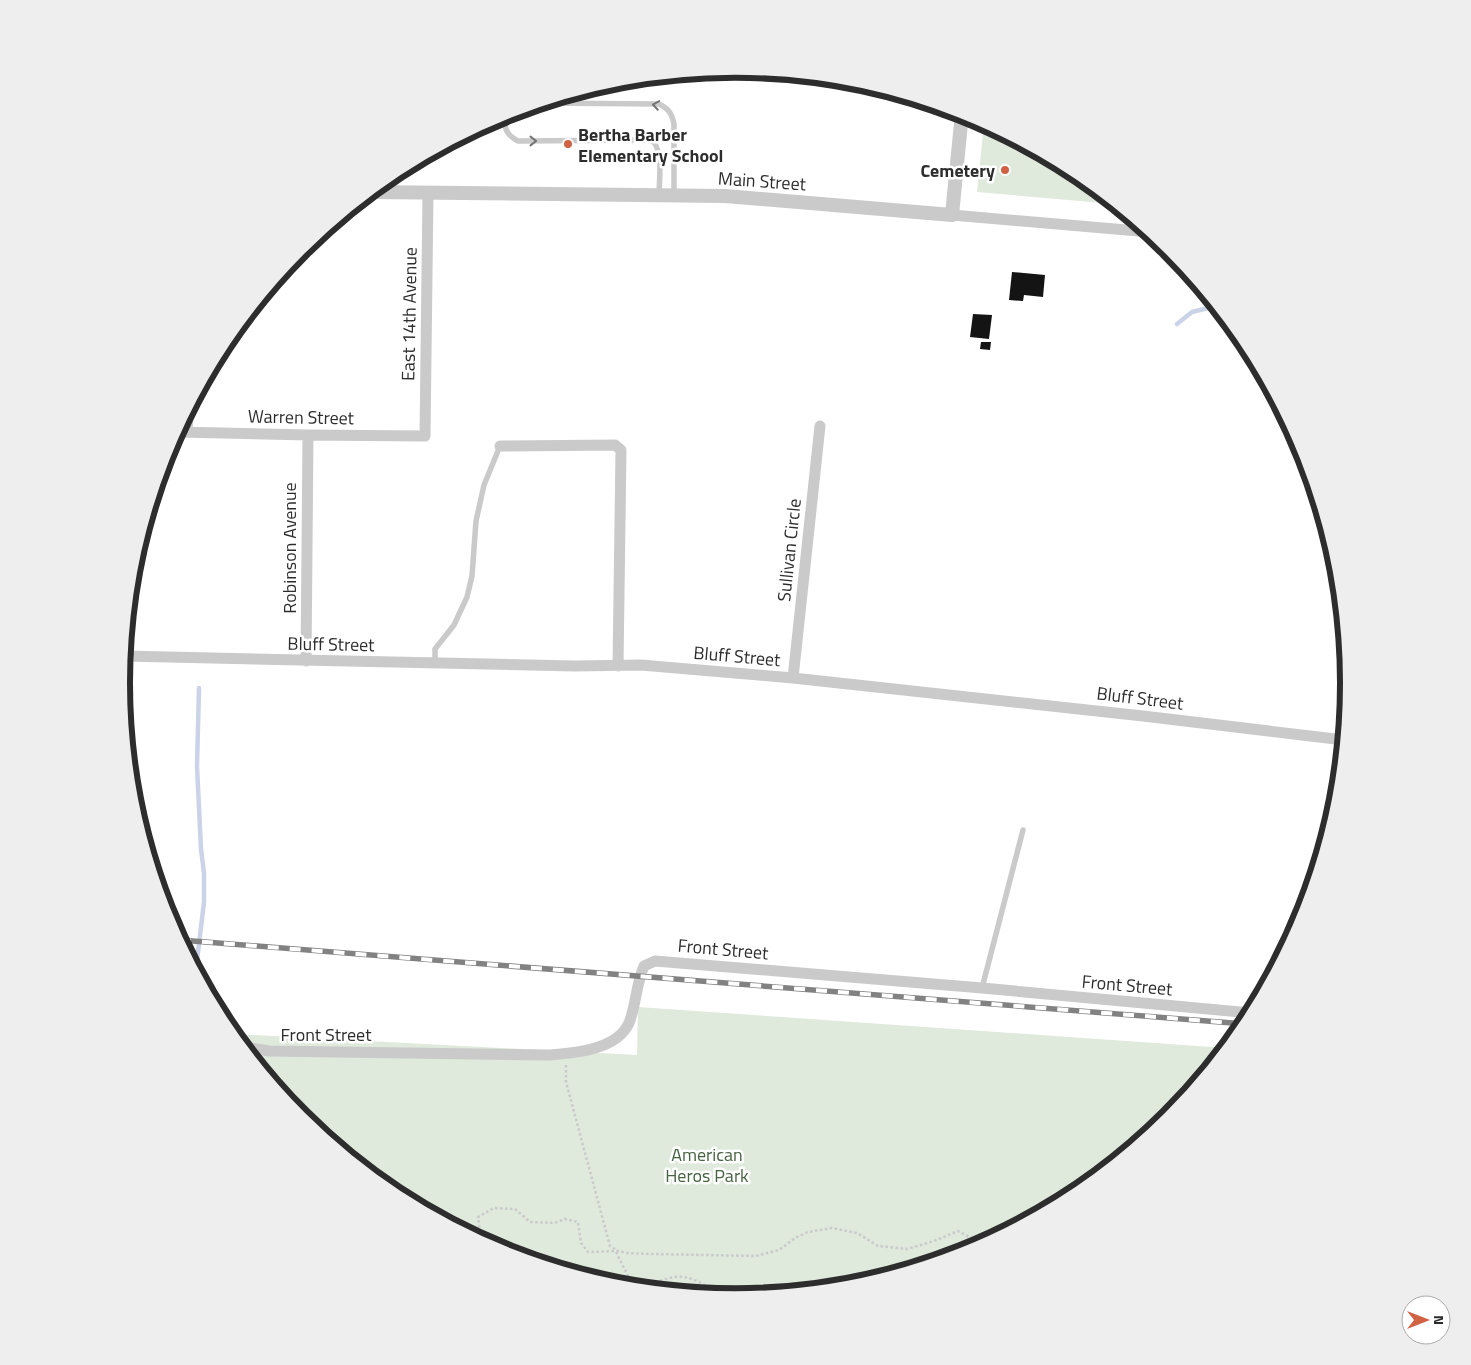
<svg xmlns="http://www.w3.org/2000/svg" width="1471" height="1365" viewBox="0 0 1471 1365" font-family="'Titillium Web',sans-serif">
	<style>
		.green { fill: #dfe9dc }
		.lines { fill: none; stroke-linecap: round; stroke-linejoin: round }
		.stream { stroke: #cad3e7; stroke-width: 4.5 }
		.building { fill: #141414 }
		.path { stroke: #cacaca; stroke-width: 2.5; stroke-dasharray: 2.5 2.5; stroke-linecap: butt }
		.service { stroke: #cacaca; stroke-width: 5.5 }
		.minor { stroke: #cacaca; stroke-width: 11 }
		.tertiary { stroke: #cacaca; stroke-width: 14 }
		.rail-casing { stroke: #828282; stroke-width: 5.5 }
		.rail { stroke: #fff; stroke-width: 4; stroke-dasharray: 11; stroke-linecap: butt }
		.oneway { stroke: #747474 }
		.poi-dot { fill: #d06143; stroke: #fff; stroke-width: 2 }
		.labels { text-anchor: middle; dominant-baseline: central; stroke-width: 5; stroke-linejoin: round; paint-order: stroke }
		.poi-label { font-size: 18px; font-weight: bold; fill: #2d2d2d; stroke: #fff; text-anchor: start }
		.street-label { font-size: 18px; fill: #2d2d2d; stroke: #fff }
		.park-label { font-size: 18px; fill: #466340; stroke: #fff }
		.rim { fill: none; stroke: #2d2d2d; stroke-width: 6 }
	</style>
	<rect width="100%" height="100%" fill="#fff"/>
	<!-- green -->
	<path class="green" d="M984,123L1077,172L1115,204L977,192Z
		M638,1007L1226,1048L1169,1117L1076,1193L970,1250L855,1285L735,1296L615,1284L500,1249L394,1193L301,1116L234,1034L637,1055Z"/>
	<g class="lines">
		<!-- stream -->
		<path class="stream" d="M1177,324L1192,312L1216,306
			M196,969L204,902V873L201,849L197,766L199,688"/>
	</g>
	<!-- building -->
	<path class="building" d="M477,128V138L459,137Z
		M1012,272L1045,275L1043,297L1024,295L1023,301L1009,300Z
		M973,314L992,315L989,339L970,337Z
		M981,342H991L990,350L980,349Z"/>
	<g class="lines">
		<!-- path -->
		<path class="path" d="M566,1065V1082L610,1246L618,1251
			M478,1237L480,1233L478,1217L494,1208L515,1209L530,1222L555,1223L565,1219L578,1222L581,1243L588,1252L618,1251L627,1253L651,1254L756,1256L779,1250L795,1238L808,1232L832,1228L857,1233L878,1246L907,1249L934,1241L958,1231L971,1238L1003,1232
			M616,1252L631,1282
			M621,1285C635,1281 634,1286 644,1285C654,1285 664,1278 675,1277C691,1275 706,1285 718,1295"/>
		<!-- service -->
		<path class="service" d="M763,74L870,85
			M542,103L659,104C669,109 672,114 674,124V196
			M506,114C503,127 506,135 518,141L651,140C664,148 659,181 659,195
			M435,664V649L454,625L467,597L472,576L476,521L484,485L500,446
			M982,988L1023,830"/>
		<!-- minor -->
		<path class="minor" d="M952,215L1150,232
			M177,432L308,435L425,436L428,193
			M187,432L188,411
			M500,446L615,445L621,450L618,666
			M124,656L574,666L641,665L793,678L1143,716L1344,740
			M306,661L308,435
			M793,678L820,426
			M164,902L169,905L175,921L174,929
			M245,1047L269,1051L549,1055C574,1053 617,1050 629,1023C636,1006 636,984 644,966L655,961L982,988L1251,1013"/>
		<!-- tertiary -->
		<path class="tertiary" d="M370,192L725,196L952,215L962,113"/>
		<defs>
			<path id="rail" d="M180,940L1245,1024"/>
		</defs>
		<!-- rail casing -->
		<use href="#rail" class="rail-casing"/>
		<!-- rail -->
		<use href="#rail" class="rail"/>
	</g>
	<!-- one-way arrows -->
	<defs><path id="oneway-chevron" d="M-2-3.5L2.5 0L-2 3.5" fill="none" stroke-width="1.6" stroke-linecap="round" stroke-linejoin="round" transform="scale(1.25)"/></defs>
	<g class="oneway">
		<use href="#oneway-chevron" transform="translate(656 105) rotate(-171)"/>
		<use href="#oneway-chevron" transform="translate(533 141)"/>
	</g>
	<!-- markers -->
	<g class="poi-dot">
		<circle cx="568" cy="144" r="5"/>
		<circle cx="1005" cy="170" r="5"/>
	</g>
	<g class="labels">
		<!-- poi labels -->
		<g class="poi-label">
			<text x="578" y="134">Bertha Barber<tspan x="578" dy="21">Elementary School</tspan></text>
			<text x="995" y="170" text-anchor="end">Cemetery</text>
		</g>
		<!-- street labels -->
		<g class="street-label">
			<text transform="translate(762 181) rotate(4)">Main Street</text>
			<text transform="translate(409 314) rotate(-89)">East 14th Avenue</text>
			<text transform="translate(301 417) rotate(1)">Warren Street</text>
			<text transform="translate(289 548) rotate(-90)">Robinson Avenue</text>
			<text transform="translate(789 550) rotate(-84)">Sullivan Circle</text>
			<text transform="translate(331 644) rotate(1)">Bluff Street</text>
			<text transform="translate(737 656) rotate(5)">Bluff Street</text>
			<text transform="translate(1140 698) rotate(7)">Bluff Street</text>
			<text transform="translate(723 949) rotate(5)">Front Street</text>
			<text transform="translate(1127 985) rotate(5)">Front Street</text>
			<text x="326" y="1034">Front Street</text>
		</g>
		<!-- park labels -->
		<g class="park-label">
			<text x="707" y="1154">American<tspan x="707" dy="21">Heros Park</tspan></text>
		</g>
	</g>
	<!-- crop -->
	<path d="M0 0H1471V1365H0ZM130 683a605 605 0 1 1 1210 0a605 605 0 1 1-1210 0Z" fill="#eee" fill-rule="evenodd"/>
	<path class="rim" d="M130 683a605 605 0 1 1 1210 0a605 605 0 1 1-1210 0Z"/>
	<!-- north arrow -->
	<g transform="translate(1426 1320) rotate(90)"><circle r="24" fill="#ffffff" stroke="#ababab"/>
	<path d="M0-4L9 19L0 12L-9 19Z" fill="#d06143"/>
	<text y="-8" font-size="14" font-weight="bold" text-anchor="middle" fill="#2d2d2d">N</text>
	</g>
</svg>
